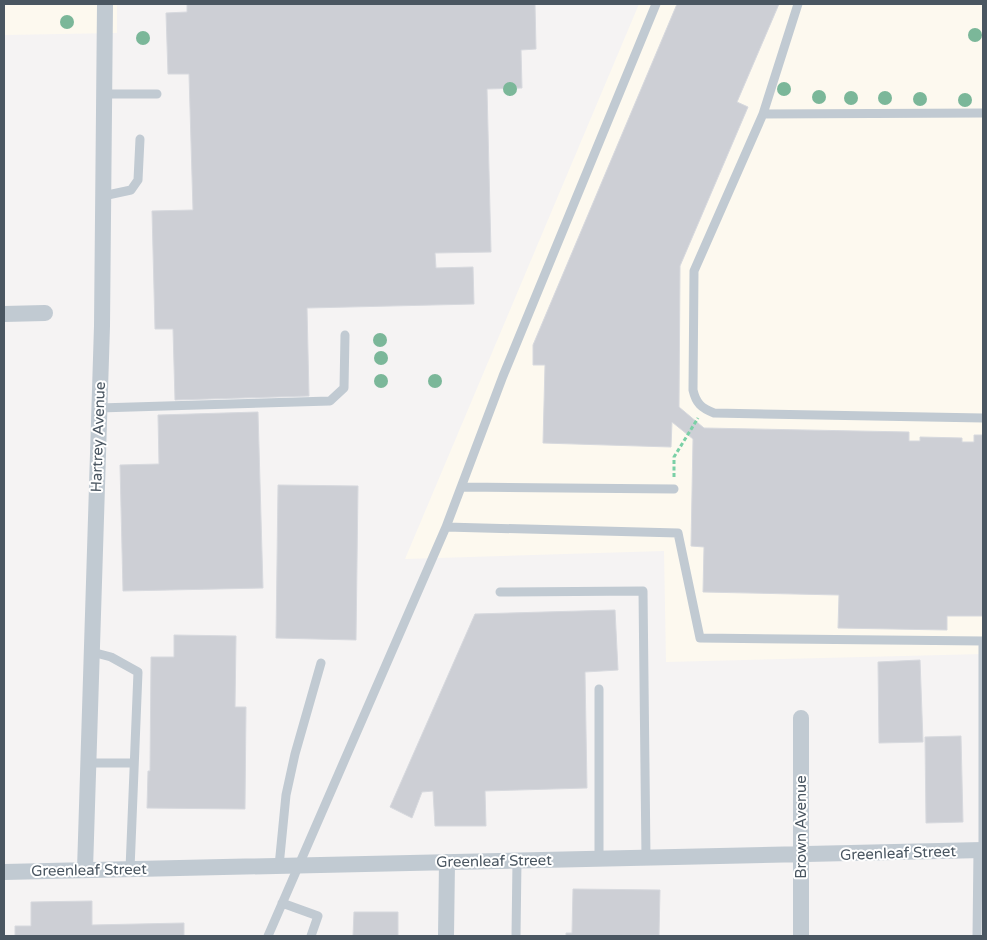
<svg xmlns="http://www.w3.org/2000/svg" width="987" height="940" viewBox="0 0 987 940" font-family="'Varela Round',sans-serif">
	<style>
		.commercial { fill: #fdf9ef }
		.building { fill: #cdcfd5; stroke: #d7d9de }
		.lines { fill: none; stroke-linecap: round; stroke-linejoin: round }
		.path { stroke: #7ad0a6; stroke-width: 3; stroke-dasharray: 4 2.5; stroke-linecap: butt }
		.lane { stroke: #c1cad2; stroke-width: 9 }
		.street { stroke: #c1cad2; stroke-width: 16 }
		.tree { fill: #7bb799 }
		.labels { text-anchor: middle; dominant-baseline: central; stroke-width: 4; stroke-linejoin: round; paint-order: stroke }
		.street-label { font-size: 15px; fill: #4a5661; stroke: #fff }
	</style>
	<rect width="100%" height="100%" fill="#f5f3f3"/>
	<!-- commercial -->
	<path class="commercial" d="M4,4H117V33L4,35Z
		M639,4H983V654L666,662L664,551L405,559Z"/>
	<!-- building -->
	<path class="building" d="M187,4H535L536,49L521,50L522,88L487,89L491,252L435,253L436,268L473,267L474,304L307,308L309,396L175,400L173,329H155L152,211L193,210L189,74H168L166,13L187,12Z
		M677,4H779L737,102L748,107L680,266L679,407L704,428L909,432V441H920V437L962,438V442H974V435H983V616H947V630L838,628L839,595L703,592L704,547L691,546L693,439L672,422L671,447L543,443L545,365H533V345Z
		M258,412L263,588L123,591L120,465L159,464L158,415Z
		M278,485L358,486L356,640L276,638Z
		M615,610L618,670L585,672L587,788L485,791L486,826H435L433,791L422,792L412,818L390,807L475,614Z
		M174,635L236,636L235,707H246L245,809L147,808L148,771H150L151,657H174Z
		M920,660L923,742L879,743L878,662Z
		M961,736L963,822L926,823L925,737Z
		M573,889L660,890L659,935L566,936V933H572Z
		M92,901V925L184,923V936H15V926H31V902Z
		M354,912H398V936H353Z"/>
	<g class="lines">
		<!-- path -->
		<path class="path" d="M674,477V457L698,418"/>
		<!-- lane -->
		<path class="lane" d="M656,4L503,376L446,527L678,533L700,638L983,641
			M798,4L763,114L694,271L693,390C696,403 701,408 714,413L983,418
			M104,94H157
			M763,114L983,113
			M103,196L131,190L138,180L140,139
			M99,408L330,401L344,388L345,335
			M462,487L674,489
			M500,592L643,591L646,858
			M983,641V850
			M92,652L111,657L138,672L130,869
			M599,689V859
			M88,763H134
			M279,866L286,795L295,754L321,663
			M282,903L318,916L311,936
			M268,936L446,527
			M516,936L517,861
			M977,936L978,850"/>
		<!-- street -->
		<path class="street" d="M4,314L45,313
			M85,870L102,326L105,4
			M4,872L983,850
			M446,936L447,862
			M801,936V718"/>
	</g>
	<!-- trees -->
	<g class="tree">
		<circle cx="67" cy="22" r="7"/>
		<circle cx="975" cy="35" r="7"/>
		<circle cx="143" cy="38" r="7"/>
		<circle cx="510" cy="89" r="7"/>
		<circle cx="784" cy="89" r="7"/>
		<circle cx="819" cy="97" r="7"/>
		<circle cx="851" cy="98" r="7"/>
		<circle cx="885" cy="98" r="7"/>
		<circle cx="920" cy="99" r="7"/>
		<circle cx="965" cy="100" r="7"/>
		<circle cx="380" cy="340" r="7"/>
		<circle cx="381" cy="358" r="7"/>
		<circle cx="381" cy="381" r="7"/>
		<circle cx="435" cy="381" r="7"/>
	</g>
	<g class="labels">
		<!-- street labels -->
		<g class="street-label">
			<text transform="translate(98 437) rotate(-88)">Hartrey Avenue</text>
			<text transform="translate(801 827) rotate(-90)">Brown Avenue</text>
			<text transform="translate(898 853) rotate(-2)">Greenleaf Street</text>
			<text transform="translate(494 861) rotate(-1)">Greenleaf Street</text>
			<text transform="translate(89 870) rotate(-1)">Greenleaf Street</text>
		</g>
	</g>
	<!-- border -->
	<rect width="987" height="940" fill="none" stroke="#4a5661" stroke-width="10"/>
</svg>
